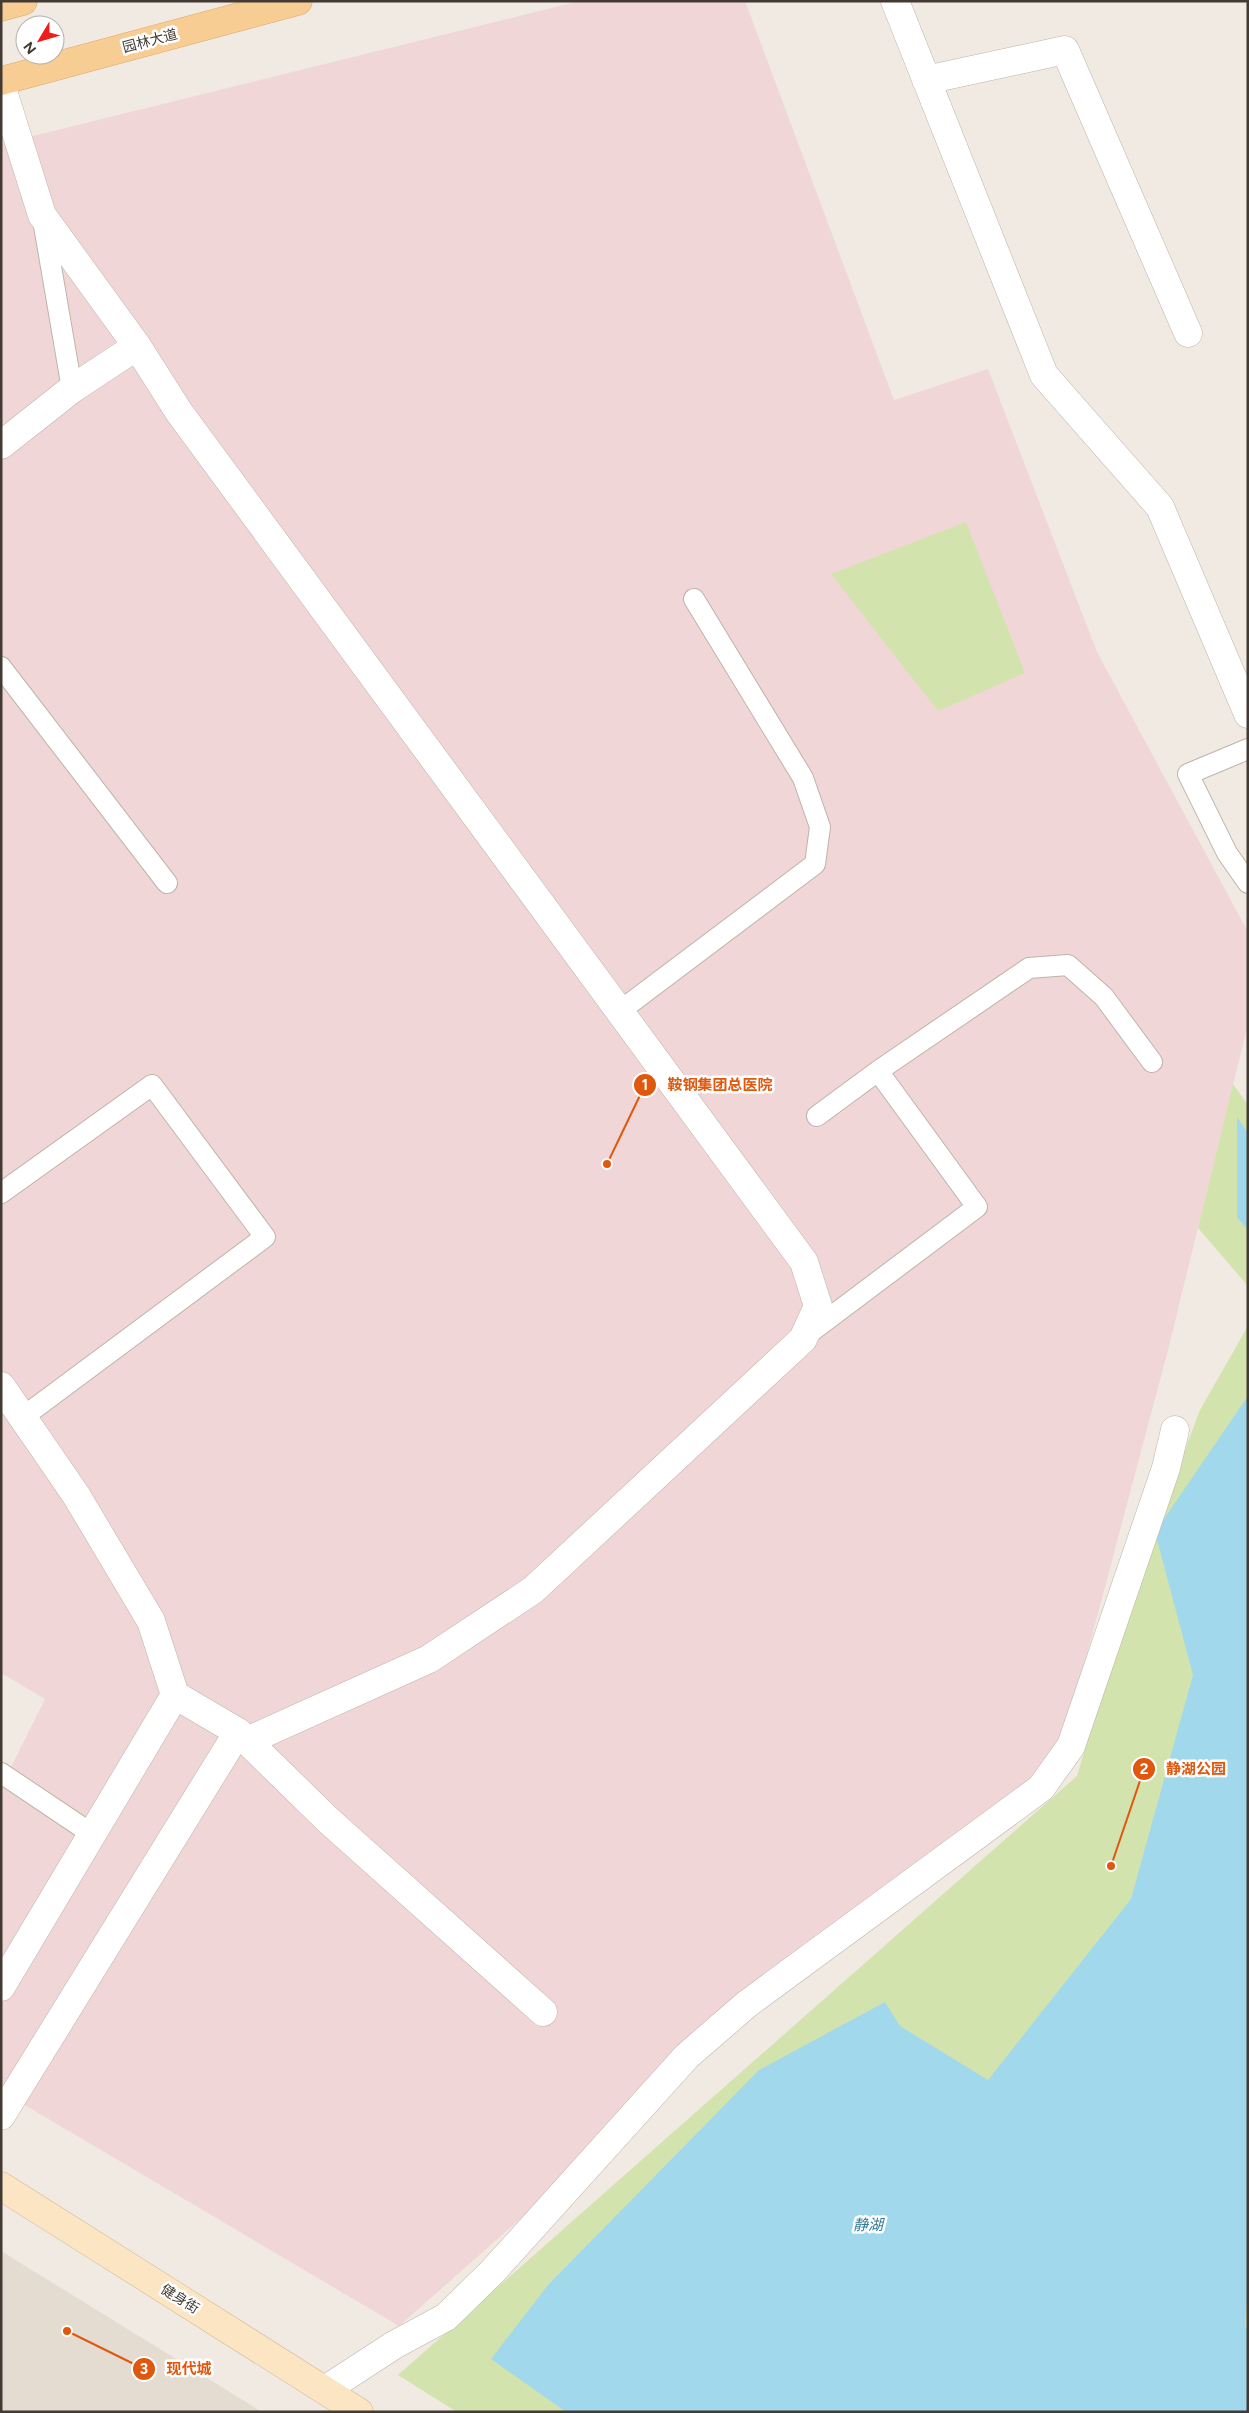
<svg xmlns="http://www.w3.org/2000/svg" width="1249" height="2413" viewBox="0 0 1249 2413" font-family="Figtree,'Noto Sans SC',sans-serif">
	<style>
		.residential { fill: #e4dbd1 }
		.medical { fill: #f1d6d7 }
		.green { fill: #d3e3ad }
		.water { fill: #a1d8eb }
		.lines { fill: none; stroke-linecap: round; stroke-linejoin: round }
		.lane-casing { stroke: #beb3a9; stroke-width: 22 }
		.street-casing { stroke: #beb3a9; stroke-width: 29 }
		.secondary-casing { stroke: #d1b997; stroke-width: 29 }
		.primary-casing { stroke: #dca765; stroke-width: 29 }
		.lane { stroke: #fff; stroke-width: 20 }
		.street { stroke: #fff; stroke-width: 28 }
		.secondary { stroke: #fbe5c2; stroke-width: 28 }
		.primary { stroke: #f8cd94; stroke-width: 28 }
		.labels { text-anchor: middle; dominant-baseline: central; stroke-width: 5; stroke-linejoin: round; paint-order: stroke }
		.street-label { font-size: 14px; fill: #423a33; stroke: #fff }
		.water-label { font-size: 15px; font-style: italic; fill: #307b97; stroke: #fff }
		.leader { fill: none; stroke: #e0570e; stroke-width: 2 }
		.callout-dot { fill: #e0570e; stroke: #fff; stroke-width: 2 }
		.mark-label { font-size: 15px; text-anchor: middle; font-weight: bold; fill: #fff }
		.callout-label { font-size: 15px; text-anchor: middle; font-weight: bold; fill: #e0570e; stroke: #fff; stroke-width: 5; stroke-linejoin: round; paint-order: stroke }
	</style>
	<rect width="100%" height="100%" fill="#f0eae3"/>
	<!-- residential -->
	<path class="residential" d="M1,2251L262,2412H1Z"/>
	<!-- medical -->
	<path class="medical" d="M580,1H745L894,400L988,369L1097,652L1248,932V1024L1168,1350L1060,1756L882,1900L399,2326L1,2091V1787L45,1699L1,1673V144Z"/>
	<!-- green -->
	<path class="green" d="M966,522L1025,673L938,711L831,574Z
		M1233,1084L1248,1105V1286L1198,1228Z
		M1248,1326V2412H457L398,2375L1077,1776L1135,1582L1200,1410Z"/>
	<!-- water -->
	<path class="water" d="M1237,1117L1248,1133V1230L1237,1217Z
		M1248,1396V2288L1245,2326L1248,2332V2412H566L491,2359L548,2285L759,2070L885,2002L900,2026L988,2080L1131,1899L1193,1675L1155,1532Z"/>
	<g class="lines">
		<defs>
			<path id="lane" d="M43,220L72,389
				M1,667L167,883
				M1248,749L1188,774L1227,853L1248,883
				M620,1011L815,864L820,827L803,778L694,599
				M817,1116L878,1071L1029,968L1068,965L1104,997L1152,1062
				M1,1193L152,1085L265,1237L23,1417
				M804,1337L977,1207L878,1071
				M1,1773L92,1834"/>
			<path id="street" d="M895,1L1044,375L1160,507L1248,714
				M926,80L1065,50L1188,333
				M1,85L42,215L137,346L179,412L804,1262L818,1306L803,1339L533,1590L429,1659L247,1741
				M1,445L72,389L137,346
				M1,1386L76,1495L151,1621L175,1695L238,1732L328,1820L543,2012
				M1,1987L175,1695
				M1,2116L238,1732
				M325,2390L394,2345L446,2317L493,2271L687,2056L747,2004L1041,1788L1071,1746L1166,1468L1175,1430"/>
			<path id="secondary" d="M1,2186L359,2412"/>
			<path id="primary" d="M1,7L23,1
				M1,81L298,1"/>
		</defs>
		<!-- lane casing -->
		<use href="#lane" class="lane-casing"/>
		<!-- street casing -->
		<use href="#street" class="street-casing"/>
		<!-- secondary casing -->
		<use href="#secondary" class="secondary-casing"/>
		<!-- primary casing -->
		<use href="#primary" class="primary-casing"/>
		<!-- lane -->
		<use href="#lane" class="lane"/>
		<!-- street -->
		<use href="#street" class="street"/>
		<!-- secondary -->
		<use href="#secondary" class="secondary"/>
		<!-- primary -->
		<use href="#primary" class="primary"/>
	</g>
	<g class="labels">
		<!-- street labels -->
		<g class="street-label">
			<text transform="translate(150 41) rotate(-15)">园林大道</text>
			<text transform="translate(180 2299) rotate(32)">健身街</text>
		</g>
		<!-- water labels -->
		<g class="water-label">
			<text x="868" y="2225">静湖</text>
		</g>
	</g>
	<!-- callouts -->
	<path class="leader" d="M607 1164L645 1085M1111 1866L1144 1769M67 2331L144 2369"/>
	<g class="callout-dot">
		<circle cx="607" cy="1164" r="5"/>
		<circle cx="1111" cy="1866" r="5"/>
		<circle cx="67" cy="2331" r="5"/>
		<circle cx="645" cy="1085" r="12"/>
		<circle cx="1144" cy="1769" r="12"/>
		<circle cx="144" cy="2369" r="12"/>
	</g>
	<g class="mark-label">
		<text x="645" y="1090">1</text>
		<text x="1144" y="1774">2</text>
		<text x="144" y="2374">3</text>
	</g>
	<g class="callout-label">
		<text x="720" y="1090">鞍钢集团总医院</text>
		<text x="1196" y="1774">静湖公园</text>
		<text x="189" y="2374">现代城</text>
	</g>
	<!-- border -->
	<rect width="1249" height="2413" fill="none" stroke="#423a33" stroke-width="5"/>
	<!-- north arrow -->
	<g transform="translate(40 40) rotate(232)"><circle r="24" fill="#ffffff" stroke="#b3b0ad"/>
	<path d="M0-4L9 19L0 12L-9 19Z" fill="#ee1d1c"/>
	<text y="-8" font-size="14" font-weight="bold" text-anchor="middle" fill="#423a33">N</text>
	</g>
</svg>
